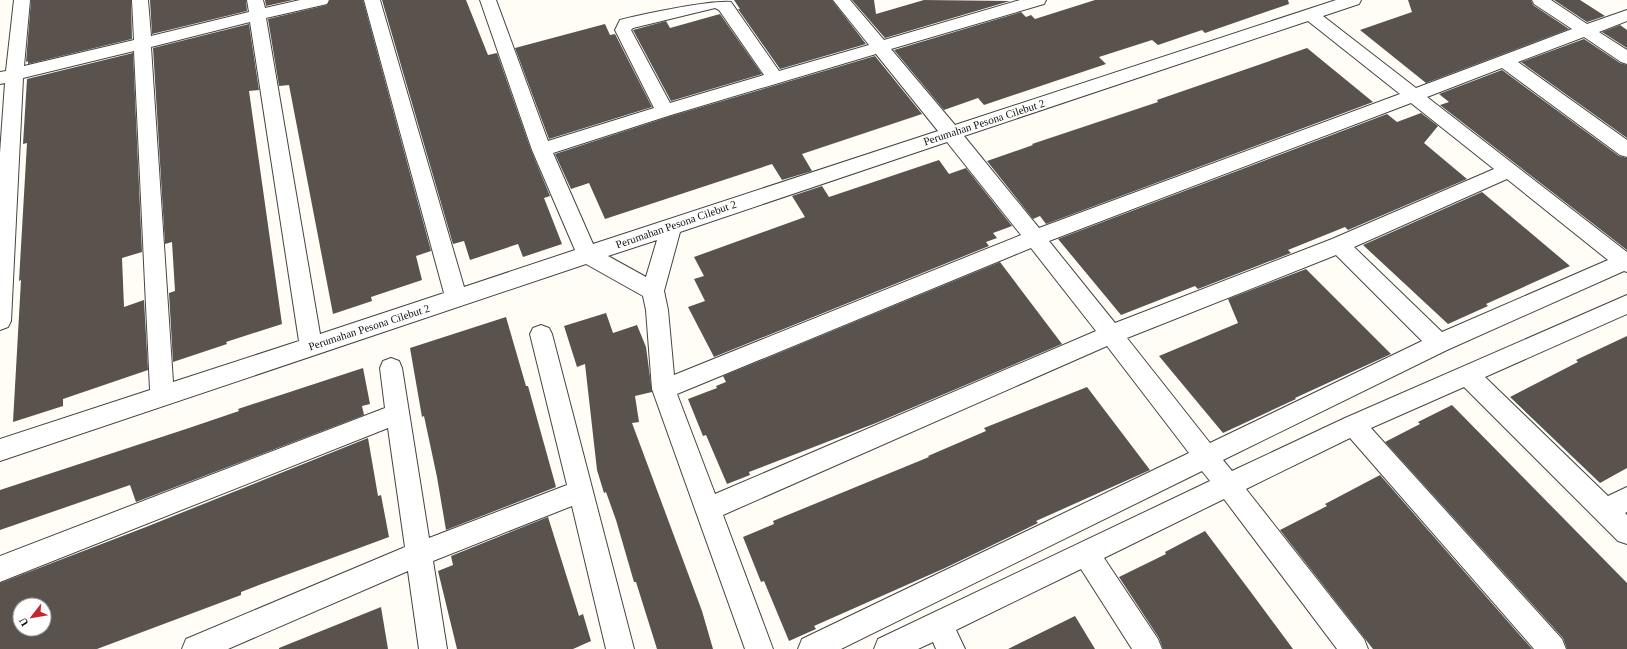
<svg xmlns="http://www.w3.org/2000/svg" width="1627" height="649" viewBox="0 0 1627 649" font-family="'Times New Roman',serif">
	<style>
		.building { fill: #5a524d; fill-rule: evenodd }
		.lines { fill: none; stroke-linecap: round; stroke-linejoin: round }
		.minor-casing { stroke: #444; stroke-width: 2 }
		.minor { fill: #fff; fill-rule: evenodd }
		.labels { text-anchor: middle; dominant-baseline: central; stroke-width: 4; stroke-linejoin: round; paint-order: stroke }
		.street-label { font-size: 11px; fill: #111; stroke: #fff }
	</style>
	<rect width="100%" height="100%" fill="#fffdf5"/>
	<!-- building -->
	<path class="building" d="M31,0H131L132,39L28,64V61L26,62Z
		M150,0H246L247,11L152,34Z
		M265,0H293L266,6Z
		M330,0H363L431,251L416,256L422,280L371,297L372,301L333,314L289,85L279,86L268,19L327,5Z
		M382,0H466L488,55L497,53L531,150L550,196L544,198L562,244L523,257L518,244L470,260L464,241L453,244Z
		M734,0H832L866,44L780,69L738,9H740Z
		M852,0H874L876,14L924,0L1010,1L885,38Z
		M1095,0H1288L1289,4L1205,33L1202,30L1158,45L1152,40L1099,57L1106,64L984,105L978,98L944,110L894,50L1021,12L1026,17L1031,15L1035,19Z
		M1408,0H1531L1533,5L1569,29L1426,83L1360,30L1412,12Z
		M1554,0H1580L1605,16L1587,22Z
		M720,14L762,74L671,101L633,30L666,21L670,28Z
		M249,24L259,90L249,91L282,324L226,342L227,344L173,362L169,293L175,291L172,242L165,244L153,48Z
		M605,24L610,35L615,34L652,107L549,139L515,48Z
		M1620,25L1627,30V48L1602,32Z
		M1584,39L1620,63L1627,65V138L1521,62Z
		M1307,48L1373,102L1046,224L1040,216L1033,219L987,161L1033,145L1032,144L1158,102L1157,100Z
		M133,53L142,252L122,258L124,307L144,300L148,370L63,399V406L13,422L21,280L19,281L27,143L23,144L27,79Z
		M875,56L922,114L802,154L812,171L782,180L772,164L605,219L589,183L571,189L555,154L671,116Z
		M1502,70L1619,156L1627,158V250L1440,105L1449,102L1439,94Z
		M1421,113L1438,126L1424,143L1467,179L1348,230L1345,227L1288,250L1291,253L1198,289L1195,286L1121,315L1058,239L1387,114L1397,122Z
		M939,160L949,174L966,168L1012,226L993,233L997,238L986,242L989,246L714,357L688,307L705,301L694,279L704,276L694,257L805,217L792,196L822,186L829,197Z
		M1482,192L1570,266L1486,304L1488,306L1448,324L1363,245Z
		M1000,262L1062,344L876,423L749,472L750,475L727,484L706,435L703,436L688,399L717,388L716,386L726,382L723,376Z
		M1306,269L1391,354L1295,398L1296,399L1223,433L1159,356L1238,323L1228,299Z
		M606,313L613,333L637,325L646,347L652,392L635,396L639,422L632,423L702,611L713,649H657L636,582H634L616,520L606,492L604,493L597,470L585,364L577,367L564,326Z
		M506,317L526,386H528L556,487L446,530L437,477L424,416L422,417L410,348Z
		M1627,336V468L1600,483L1510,397L1578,362L1576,360Z
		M363,368L370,404L362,406L364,415L136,502L130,485L0,530V490L189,428L239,411L238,409Z
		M1087,387L1150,470L1036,521L1038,523L945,568L814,626L816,629L789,641L764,581L761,582L743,537L774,524L773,521L929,457L928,456L986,431L984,428Z
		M1452,405L1627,583V649H1567L1563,638L1385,442L1420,424L1418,422Z
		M368,438L378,496L381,495L389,537L259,585L241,592V595L97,649H0V583L146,527ZM20,605H44V629H20Z
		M1380,475L1532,649H1373L1280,530L1327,506L1325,504Z
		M548,517L579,616L583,614L591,641L573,649H457L438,571L453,565L451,556Z
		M1205,531L1253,595L1293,649H1163L1159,638L1119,577L1166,554L1165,552Z
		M381,607L388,649H279V648Z
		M1075,616L1095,649H1008Z"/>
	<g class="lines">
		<defs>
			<path id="minor" d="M14,0H30L24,66L134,40L132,0H148L151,36L249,12L247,0H263L265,8L300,0H329L327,4L266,18L320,334L444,293L364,0H380L464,287L575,250L532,150L480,0H496L548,141L654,108L615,30L620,20C643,14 711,0 731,2L779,71L869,45L833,0H850L884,40L1020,0H1046L1044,4L891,49L955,125L1336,0H1361L1359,4L1323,16L1416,88L1572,29L1534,4L1532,0H1551L1587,24L1627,10V21L1599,32L1627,50V64L1621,62L1584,37L1518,62L1627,140V157L1620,155L1502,68L1427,97L1627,252V272L1624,271L1447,350L1223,460L1232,471L1345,418L1627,295V314L1485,377L1608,496L1627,487V512L1625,513L1627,515V544L1618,541L1464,387L1371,428L1562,639L1566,649H1534L1350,438L1246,489L1364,639L1368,649H1337L1224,499L1104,558L1158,639L1162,649H1132L1081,569L956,630L965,649H936L933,642L918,649H874L878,639L1210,481L1202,471L841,649H798L802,639L1189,453L1107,346L723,515L773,649H745L652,389L646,310L643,296L586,264L0,461V439L150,390L134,51L23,78L11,321L8,327L0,330V153L5,83L0,84V72L6,71ZM715,8L719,10L764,75L670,103L631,30L633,28ZM1308,21L1400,94L1039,228L964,136ZM250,22L299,341L173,382L151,47ZM876,54L938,131L593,244L553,153L671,115ZM1411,103L1494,169L1332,239L1115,323L1049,241ZM947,142L1021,235L674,375L668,310L664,291L680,232ZM1507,179L1608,260L1442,332L1354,247ZM657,240L646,277L608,256ZM1031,248L1096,331L715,494L677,394ZM1336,255L1422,341L1210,443L1127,338Z
				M541,325L549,328L552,334L634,649H606L572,506L433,561L447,649H419L408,571L228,649H182L186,639L405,547L388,428L0,582V556L385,408L380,368L383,361L391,358L399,361L402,368L429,538L567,485L530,334L533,328Z"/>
		</defs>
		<!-- minor casing -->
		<use href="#minor" class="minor-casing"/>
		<!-- minor -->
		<use href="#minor" class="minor"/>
	</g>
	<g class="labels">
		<!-- street labels -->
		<g class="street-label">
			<text transform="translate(984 122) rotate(-18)">Perumahan Pesona Cilebut 2</text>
			<text transform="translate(676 224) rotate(-19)">Perumahan Pesona Cilebut 2</text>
			<text transform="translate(369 327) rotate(-18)">Perumahan Pesona Cilebut 2</text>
		</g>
	</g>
	<!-- north arrow -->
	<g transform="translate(32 617) rotate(239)"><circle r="19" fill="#ffffff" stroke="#a0a0a0"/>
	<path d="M0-3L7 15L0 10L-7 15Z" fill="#c4262e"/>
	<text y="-6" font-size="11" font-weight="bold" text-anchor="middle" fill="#111111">U</text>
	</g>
</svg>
